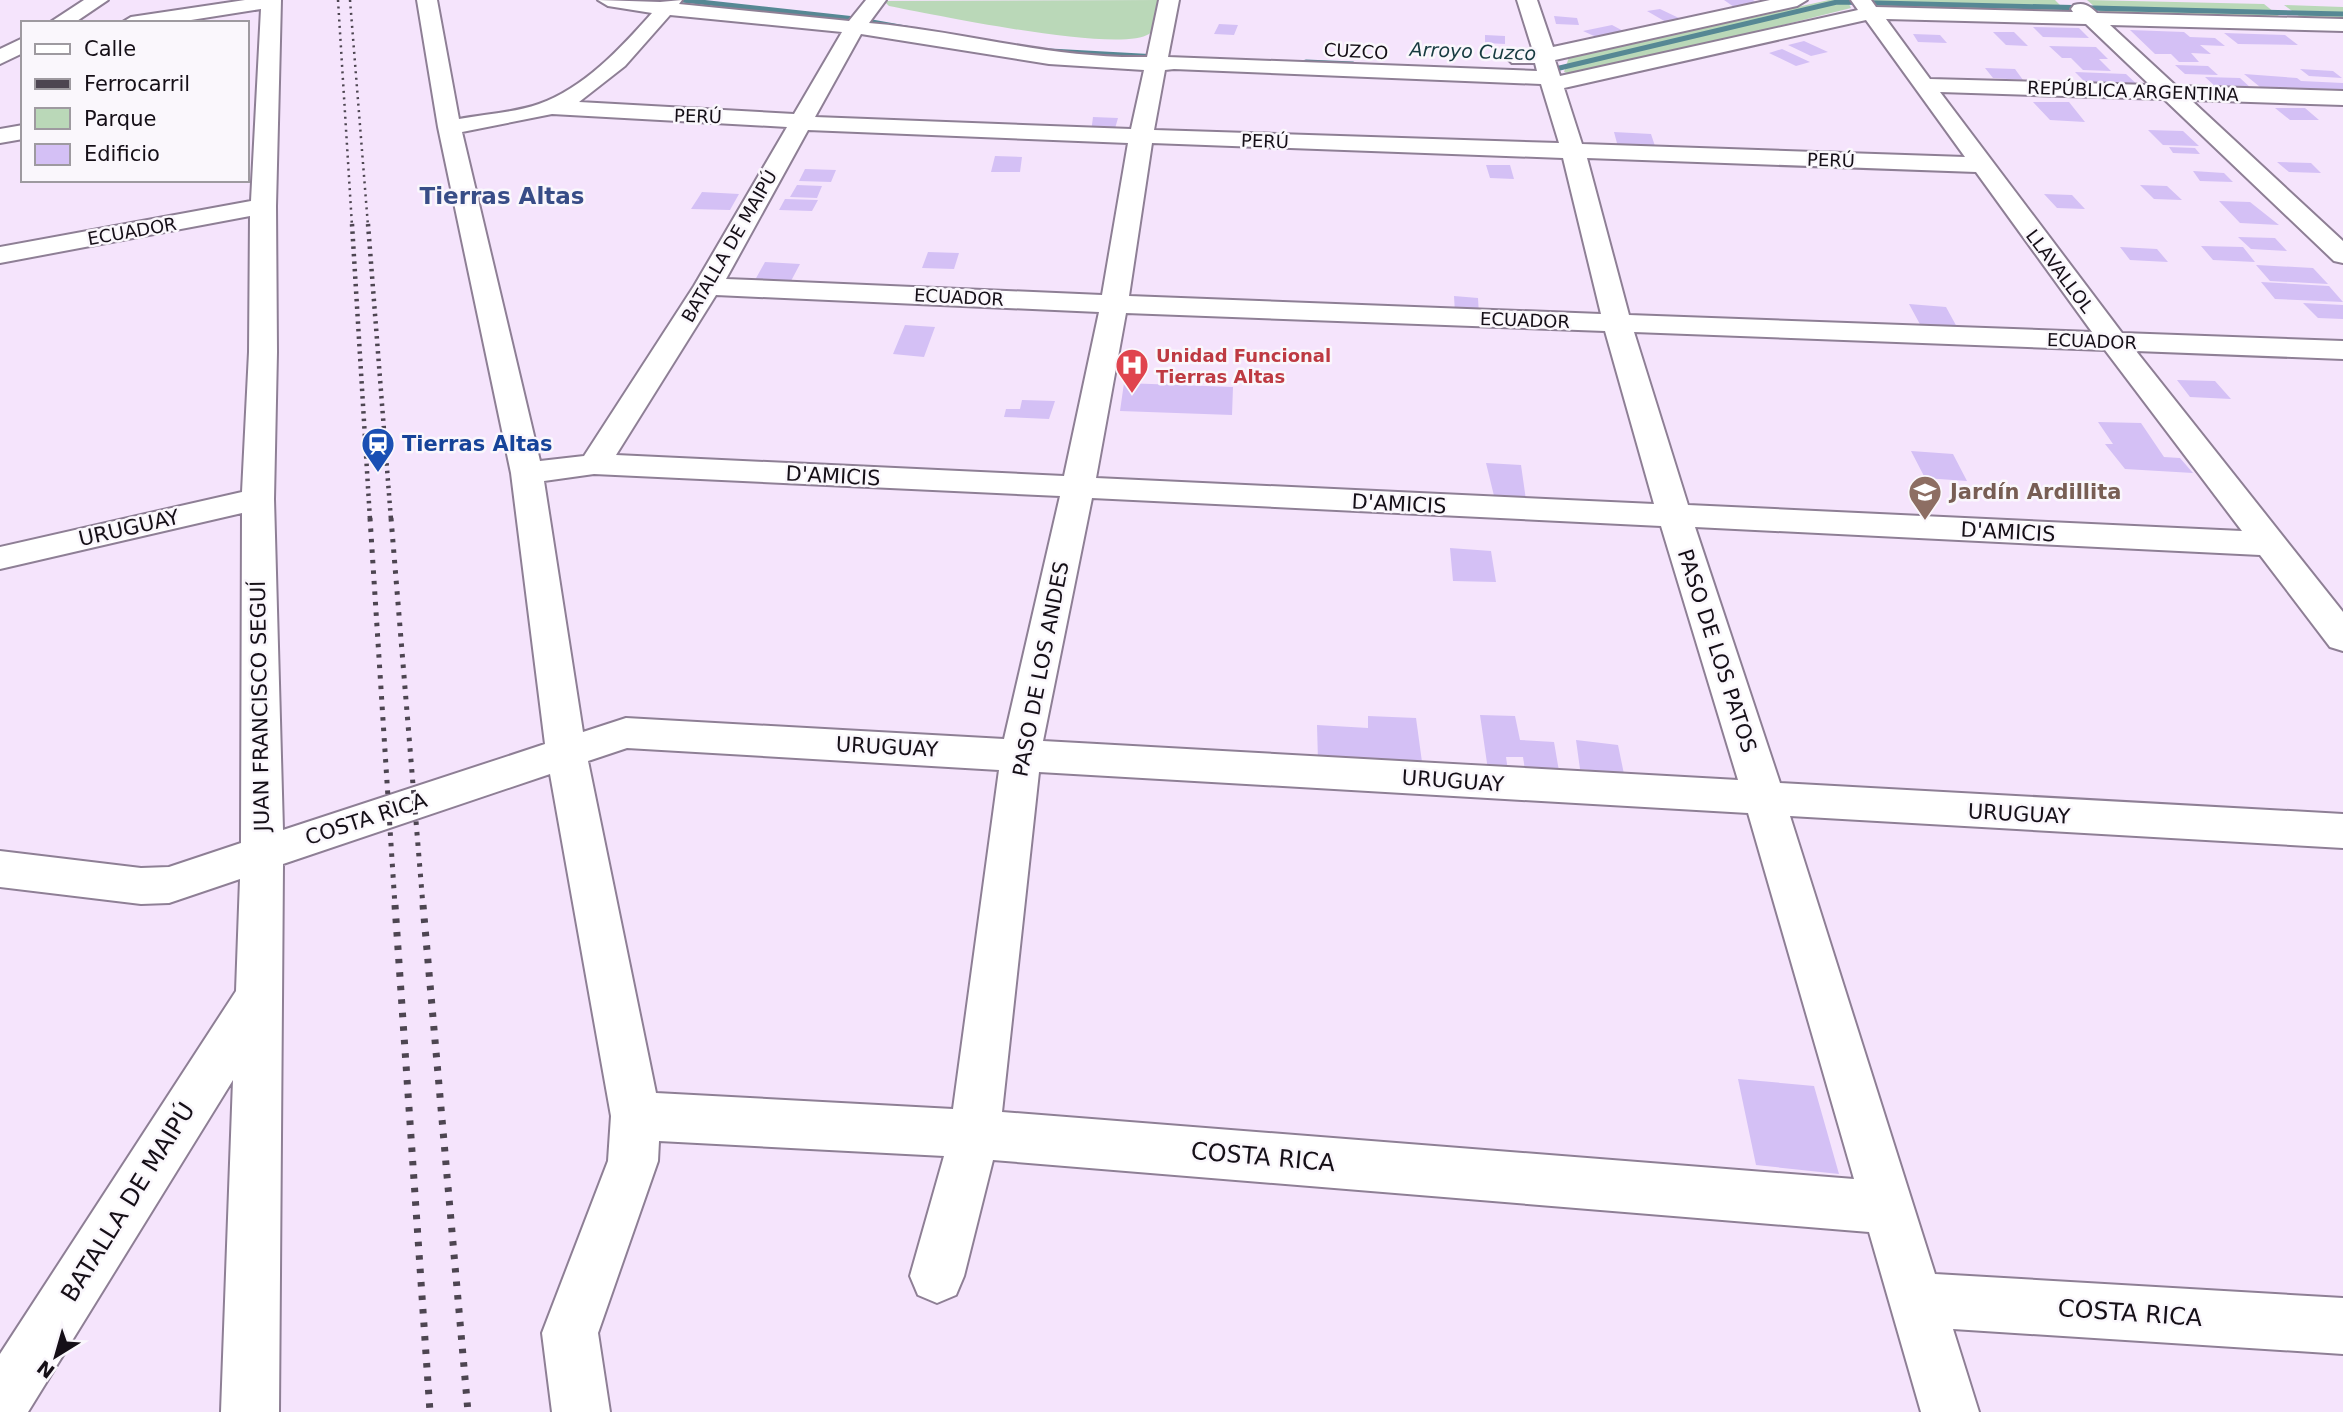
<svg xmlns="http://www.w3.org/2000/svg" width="2343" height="1412" viewBox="0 0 2343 1412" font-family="'DejaVu Sans',sans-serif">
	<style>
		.green { fill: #bad8b8 }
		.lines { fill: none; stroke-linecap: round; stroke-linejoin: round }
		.stream { stroke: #568894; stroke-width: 5 }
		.building { fill: #d4c0f5 }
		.minor-casing { stroke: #8e7f95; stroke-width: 4 }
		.minor { fill: #fff; fill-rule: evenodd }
		.rail-far3 { stroke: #4d4551; stroke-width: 2.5; stroke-dasharray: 2 4.5; stroke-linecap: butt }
		.rail-far2 { stroke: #4d4551; stroke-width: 4.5; stroke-dasharray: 2.5 5; stroke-linecap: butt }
		.rail-far1 { stroke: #4d4551; stroke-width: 5; stroke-dasharray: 3.5 7; stroke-linecap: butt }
		.rail { stroke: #4d4551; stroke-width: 7; stroke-dasharray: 4.5 9; stroke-linecap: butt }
		.labels { text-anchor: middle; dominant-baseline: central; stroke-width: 5; stroke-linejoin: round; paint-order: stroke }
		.far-street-label { font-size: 18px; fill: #150f17; stroke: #faf7fc }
		.far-health-label { font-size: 18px; font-weight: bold; fill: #be3a42; stroke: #faf7fc; text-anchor: start }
		.far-water-label { font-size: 19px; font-style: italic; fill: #163a40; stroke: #faf7fc }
		.transit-label { font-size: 21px; font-weight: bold; fill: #164399; stroke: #faf7fc; text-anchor: start }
		.street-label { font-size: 21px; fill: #150f17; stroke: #faf7fc }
		.education-label { font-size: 21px; font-weight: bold; fill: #785e54; stroke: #faf7fc; text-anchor: start }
		.far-district-label { font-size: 23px; font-weight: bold; fill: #384d87; stroke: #faf7fc }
		.near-street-label { font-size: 24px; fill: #150f17; stroke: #faf7fc }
	</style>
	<rect width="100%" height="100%" fill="#f5e4fc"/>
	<!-- green -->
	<path class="green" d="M1162,0C1159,10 1158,28 1149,34C1119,54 931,14 889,6L884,1Z
		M1829,0H1847L1851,8L1578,76L1564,72L1569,57Z
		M1871,0H2055L2070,15L1880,9Z
		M2087,0L2264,4L2284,20L2104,15Z
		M2284,5L2343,7V23L2307,22Z"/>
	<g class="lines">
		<!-- stream -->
		<path class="stream" d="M682,0L855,19L911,29
			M1050,51L1158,57
			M1306,62L1353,64
			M1547,71L1837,2L2343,14"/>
	</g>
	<!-- building -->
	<path class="building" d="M1724,0H1753L1758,4L1734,7Z
		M1660,9L1681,19L1666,22L1647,11Z
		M1554,16L1577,18L1579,25L1556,24Z
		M1219,24L1238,25L1234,35L1214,34Z
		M1612,25L1629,34L1603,40L1583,31Z
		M2033,27L2079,28L2089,38L2043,37Z
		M2130,30L2184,32L2190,37L2215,38L2225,46L2200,45L2211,54L2191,53L2199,62H2179L2171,54H2155Z
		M1993,32H2014L2028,46L2006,45Z
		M2224,33L2285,35L2298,45L2238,44Z
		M1913,34L1940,35L1947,43L1918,42Z
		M1485,35L1505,36V44L1485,43Z
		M1804,41L1828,52L1811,56L1788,45Z
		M2049,46L2096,47L2108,59H2099L2111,71L2083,70L2071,58H2062Z
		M1782,49L1810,62L1796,66L1769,53Z
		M2175,65L2208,66L2218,75L2185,74Z
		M1985,68L2015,69L2023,80L1993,78Z
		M2300,69L2333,71L2342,78L2309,76Z
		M2075,72L2126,74L2141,88L2089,86Z
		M2244,74L2297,78L2301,81L2343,83V96L2265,91Z
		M2205,77L2240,78L2252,89L2217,88Z
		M2033,102H2069L2085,122L2050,120Z
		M2275,108H2305L2319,120H2290Z
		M1093,117L1118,118L1114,132H1091Z
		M2148,130L2183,131L2199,146L2163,145Z
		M1614,132L1651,134L1656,149L1618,147Z
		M2169,147L2195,148L2200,154L2173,153Z
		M995,156L1022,157L1020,172H991Z
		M2277,162L2311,163L2321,173L2289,172Z
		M1486,165H1510L1514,179L1490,178Z
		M805,169L836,170L831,182L799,181Z
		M2193,171L2224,173L2233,182L2200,181Z
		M797,185L822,186L817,198L790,197Z
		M2140,185L2167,186L2182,200L2154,199Z
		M702,192L739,194L730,210L691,209Z
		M2044,194L2072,195L2085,209L2057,208Z
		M785,199L818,200L812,211L779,210Z
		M2219,201L2250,202L2279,225L2240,223Z
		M2238,237L2275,238L2287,251L2251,249Z
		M2201,246L2243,247L2255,262L2213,260Z
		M2120,247L2157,249L2168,262L2130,260Z
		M928,252L959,253L954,269L922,268Z
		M765,262L800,264L791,281L755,280Z
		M2256,265L2313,268L2328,284L2270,281Z
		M2261,282L2329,286L2343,302L2275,299Z
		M1454,296L1478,298L1479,315L1455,313Z
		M2303,303L2343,305V319L2318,318Z
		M1909,304L1946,307L1958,329L1922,328Z
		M905,325L935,327L924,357L893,354Z
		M2177,380L2215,381L2231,399L2190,397Z
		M1124,383L1233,387L1232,415L1120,411Z
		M1022,400L1055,401L1049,419L1004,417L1006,409H1020Z
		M2098,422L2141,423L2164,457L2180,458L2193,473L2125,469L2105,444H2113Z
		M1911,451L1953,454L1967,481L1925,478Z
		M1486,463L1521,465L1526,500H1495Z
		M1450,548L1491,551L1496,582L1453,581Z
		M1480,715L1515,716L1520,740L1554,742L1560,777L1526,776L1523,757H1506L1508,771L1488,770Z
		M1368,716L1416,718L1422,762L1369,758V764L1318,761L1317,725L1368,728Z
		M1576,740L1618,745L1624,774L1580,769Z
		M1738,1079L1814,1086L1839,1174L1756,1165Z"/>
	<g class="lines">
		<defs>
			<path id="minor" d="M84,0H108L74,23H49Z
				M245,0H281L276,206L277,352L274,499L283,830L545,744L511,473L438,127L417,0H437L459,119C485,114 513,113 539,104C584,88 620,49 652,13L608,6L598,0L660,2L682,0L679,4L849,21L866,0H886L869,23C962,31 1052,59 1147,57L1159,0H1179L1168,57L1537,71L1535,63H1512L1508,59L1512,55L1533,51L1517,0H1537L1553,47L1770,0H1807L1797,6L1555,60L1560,76L1858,10L1851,0H1871L1876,7L2073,12L2071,9L2074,5C2085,2 2089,6 2097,13L2343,19V31L2110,25L2176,86L2343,91V105L2191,100L2343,241V263L2334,261L2164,99L1940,92L2122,333L2343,341V359L2136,351L2343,612V651L2330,647L2260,555L1695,527L1780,783L2343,814V848L1790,816L1935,1274L2343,1298V1354L1953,1329L1979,1412H1921L1869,1232L993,1160L964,1276L956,1295L937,1303L918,1295L910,1276L944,1156L659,1141L658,1161L598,1333L610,1412H552L542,1333L608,1161L611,1116L550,774L283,864L279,1412H221L233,1080L28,1412H0V1354L236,991L240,879L169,903L141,904L0,887V851L141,868L169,867L241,843L242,513L0,569V547L242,492L249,352L250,216L0,263V247L251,201L261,9L172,23H121L131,17ZM670,15L842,32L794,114L579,102L625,66ZM1886,19L2086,24L2150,85L1930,79ZM1866,20L1965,157L1582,144L1564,88ZM861,34L1049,64L1144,70L1131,129L815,117ZM1174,69L1541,84L1559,143L1154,130L1165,70ZM552,114L787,127L694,286L584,456L540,461L462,132ZM808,130L1128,143L1102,295L726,279ZM1152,143L1563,158L1601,314L1129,296ZM1587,158L1976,172L2092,332L1629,315ZM716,295L1099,312L1064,476L616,455ZM1126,313L1605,331L1654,504L1096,478ZM1634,332L2105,350L2242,531L1688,505ZM594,474L1060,496L1004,739L626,718L583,732L544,481ZM1092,498L1661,526L1738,780L1043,741ZM627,748L999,770L953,1109L656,1093L588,761ZM1039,772L1748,813L1854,1179L1002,1112Z
				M23,38V53L0,64V49Z
				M23,125V139L0,143V129Z"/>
		</defs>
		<!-- minor casing -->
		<use href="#minor" class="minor-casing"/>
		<!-- minor -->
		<use href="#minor" class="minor"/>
		<!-- rail-far3 -->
		<path class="rail-far3" d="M338,0L352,226
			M350,0L368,226"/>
		<!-- rail-far2 -->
		<path class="rail-far2" d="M352,224L370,520
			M368,224L391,520"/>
		<!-- rail-far1 -->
		<path class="rail-far1" d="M370,518L395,906
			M391,518L423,906"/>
		<!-- rail -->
		<path class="rail" d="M395,905L430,1412
			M423,905L468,1412"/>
	</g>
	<!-- icons -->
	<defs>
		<symbol id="hospital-pin" viewBox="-11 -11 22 30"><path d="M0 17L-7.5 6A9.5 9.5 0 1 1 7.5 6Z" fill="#e0444e" stroke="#faf7fc"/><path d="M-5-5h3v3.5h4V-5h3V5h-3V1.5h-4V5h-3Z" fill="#fff"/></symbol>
		<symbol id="station-pin" viewBox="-11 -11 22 30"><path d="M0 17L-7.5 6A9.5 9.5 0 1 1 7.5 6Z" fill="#1a4fb4" stroke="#faf7fc"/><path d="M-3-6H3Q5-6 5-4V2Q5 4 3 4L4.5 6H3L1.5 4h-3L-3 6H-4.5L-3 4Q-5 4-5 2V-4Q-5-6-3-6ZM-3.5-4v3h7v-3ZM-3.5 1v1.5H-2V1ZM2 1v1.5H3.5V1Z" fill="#fff"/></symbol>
		<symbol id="school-pin" viewBox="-11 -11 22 30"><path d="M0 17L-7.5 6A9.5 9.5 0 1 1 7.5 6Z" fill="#8d6e63" stroke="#faf7fc"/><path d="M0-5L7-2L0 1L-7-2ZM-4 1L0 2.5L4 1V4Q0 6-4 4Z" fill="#fff"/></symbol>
	</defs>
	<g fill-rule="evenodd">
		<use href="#hospital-pin" x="1113" y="346" width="38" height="52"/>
		<use href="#station-pin" x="359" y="425" width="38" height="52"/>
		<use href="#school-pin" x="1906" y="473" width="38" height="52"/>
	</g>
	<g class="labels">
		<!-- far-street labels -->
		<g class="far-street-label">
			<text transform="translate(1356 51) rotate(3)">CUZCO</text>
			<text transform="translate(2133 91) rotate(2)">REPÚBLICA ARGENTINA</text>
			<text transform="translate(698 116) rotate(2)">PERÚ</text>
			<text transform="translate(1265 141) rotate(2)">PERÚ</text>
			<text transform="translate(1831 160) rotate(2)">PERÚ</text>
			<text transform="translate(132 231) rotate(-10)">ECUADOR</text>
			<text transform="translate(729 246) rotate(-60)">BATALLA DE MAIPÚ</text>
			<text transform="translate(2060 271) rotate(53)">LLAVALLOL</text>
			<text transform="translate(959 297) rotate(3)">ECUADOR</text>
			<text transform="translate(1525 320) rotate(2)">ECUADOR</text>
			<text transform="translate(2092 341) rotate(2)">ECUADOR</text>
		</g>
		<!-- far-health labels -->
		<g class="far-health-label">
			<text x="1156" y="355">Unidad Funcional<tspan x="1156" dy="21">Tierras Altas</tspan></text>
		</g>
		<!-- far-water labels -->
		<g class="far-water-label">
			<text transform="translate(1473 51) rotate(2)">Arroyo Cuzco</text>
		</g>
		<!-- transit labels -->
		<g class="transit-label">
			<text x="402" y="444">Tierras Altas</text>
		</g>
		<!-- street labels -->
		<g class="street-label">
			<text transform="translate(833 476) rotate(3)">D'AMICIS</text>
			<text transform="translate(1399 504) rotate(3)">D'AMICIS</text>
			<text transform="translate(129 528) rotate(-13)">URUGUAY</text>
			<text transform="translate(2008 532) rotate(3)">D'AMICIS</text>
			<text transform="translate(1717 651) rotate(72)">PASO DE LOS PATOS</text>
			<text transform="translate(1041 669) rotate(-79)">PASO DE LOS ANDES</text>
			<text transform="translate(260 706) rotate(-91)">JUAN FRANCISCO SEGUÍ</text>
			<text transform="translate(887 747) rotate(3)">URUGUAY</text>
			<text transform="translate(1453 781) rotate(4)">URUGUAY</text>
			<text transform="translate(2019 814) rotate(3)">URUGUAY</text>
			<text transform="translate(366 819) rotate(-18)">COSTA RICA</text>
		</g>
		<!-- education labels -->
		<g class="education-label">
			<text x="1950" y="492">Jardín Ardillita</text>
		</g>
		<!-- far-district labels -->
		<g class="far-district-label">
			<text x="502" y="196">Tierras Altas</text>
		</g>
		<!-- near-street labels -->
		<g class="near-street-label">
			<text transform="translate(1263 1157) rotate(5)">COSTA RICA</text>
			<text transform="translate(128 1202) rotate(-58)">BATALLA DE MAIPÚ</text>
			<text transform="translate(2130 1313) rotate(4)">COSTA RICA</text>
		</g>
	</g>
	<!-- legend -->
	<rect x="21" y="21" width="228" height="161" fill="#faf7fc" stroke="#9e9aa0" stroke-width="2"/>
	<rect x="35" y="44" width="35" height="10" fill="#ffffff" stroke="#9e9aa0" stroke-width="2"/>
	<text x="84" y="56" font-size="21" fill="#150f17">Calle</text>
	<rect x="35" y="79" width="35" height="10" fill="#4d4551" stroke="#9e9aa0" stroke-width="2"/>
	<text x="84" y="91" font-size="21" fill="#150f17">Ferrocarril</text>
	<rect x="35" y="108" width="35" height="21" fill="#bad8b8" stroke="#9e9aa0" stroke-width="2"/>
	<text x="84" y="126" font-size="21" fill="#150f17">Parque</text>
	<rect x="35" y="144" width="35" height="21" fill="#d4c0f5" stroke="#9e9aa0" stroke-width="2"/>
	<text x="84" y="161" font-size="21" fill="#150f17">Edificio</text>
	<!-- north arrow -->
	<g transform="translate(56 1356) rotate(217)" stroke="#faf7fc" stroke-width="5" paint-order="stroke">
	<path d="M0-5L12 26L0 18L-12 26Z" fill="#150f17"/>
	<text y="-10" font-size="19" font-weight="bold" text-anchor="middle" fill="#150f17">N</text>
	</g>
</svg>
